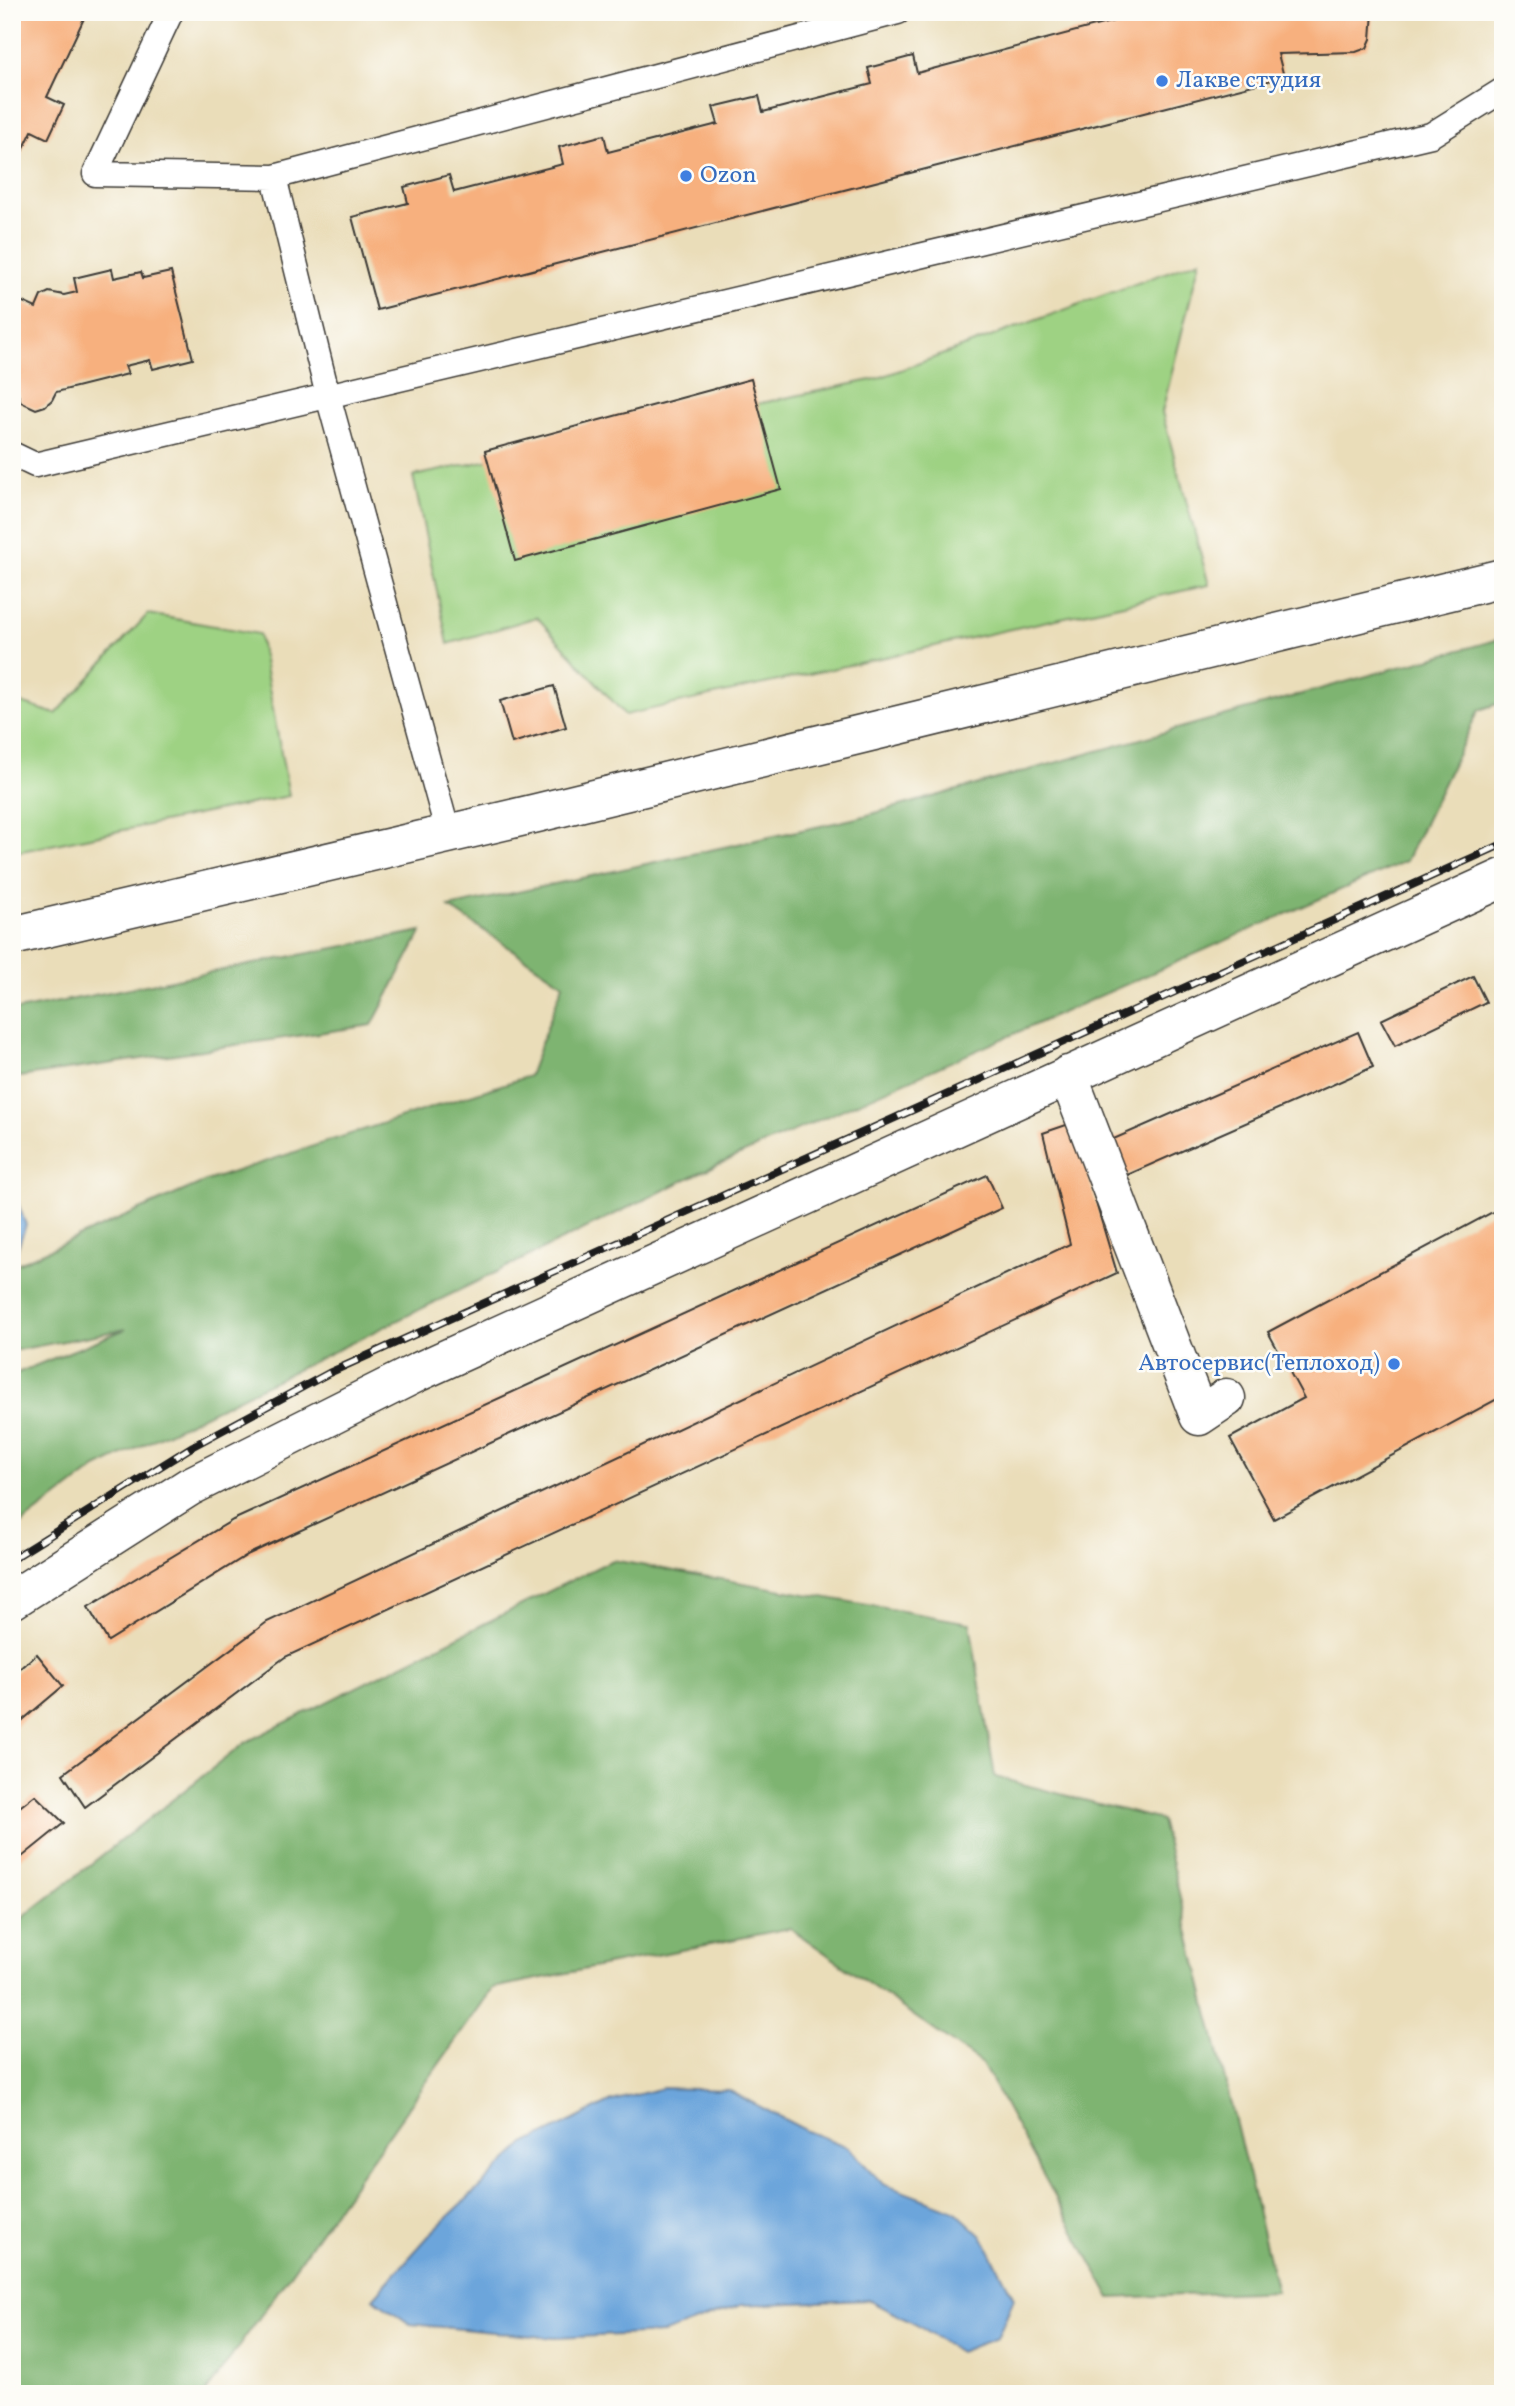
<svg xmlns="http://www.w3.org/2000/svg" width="1515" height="2406" viewBox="0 0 1515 2406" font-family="Vollkorn,serif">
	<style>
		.green { fill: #9ed283; stroke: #5d7750; stroke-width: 2 }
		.forest { fill: #7eb471; stroke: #4d6846; stroke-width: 2 }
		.water { fill: #6ca5db; stroke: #44607c; stroke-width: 2 }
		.building { fill: #f7b07e }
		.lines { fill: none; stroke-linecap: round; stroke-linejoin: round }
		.service-casing { stroke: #3b3934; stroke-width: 27 }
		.minor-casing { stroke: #3b3934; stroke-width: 41 }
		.secondary-casing { stroke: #3b3934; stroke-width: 41 }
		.service { stroke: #fff; stroke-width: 24 }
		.minor { stroke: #fff; stroke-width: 38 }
		.secondary { stroke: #fff; stroke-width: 38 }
		.rail-casing { stroke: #1c1c1c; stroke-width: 8 }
		.rail { stroke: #fdfcf7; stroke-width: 5; stroke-dasharray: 16; stroke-linecap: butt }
		.shop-dot { fill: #3f7fe0; stroke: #fdfcf7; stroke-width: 2.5 }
		.labels { text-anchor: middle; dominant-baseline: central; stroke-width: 5; stroke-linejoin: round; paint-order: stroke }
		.shop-label { font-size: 24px; fill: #366cbe; stroke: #fdfcf7; text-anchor: start }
	</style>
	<rect width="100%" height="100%" fill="#fdfcf7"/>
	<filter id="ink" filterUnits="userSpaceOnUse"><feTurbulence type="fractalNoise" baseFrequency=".0143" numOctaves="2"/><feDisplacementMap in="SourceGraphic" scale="14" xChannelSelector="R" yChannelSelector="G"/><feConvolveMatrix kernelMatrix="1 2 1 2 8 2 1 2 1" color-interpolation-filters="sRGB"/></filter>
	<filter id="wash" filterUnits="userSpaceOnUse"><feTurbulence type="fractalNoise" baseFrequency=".00686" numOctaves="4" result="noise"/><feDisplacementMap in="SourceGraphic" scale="28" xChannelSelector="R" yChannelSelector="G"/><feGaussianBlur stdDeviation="1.57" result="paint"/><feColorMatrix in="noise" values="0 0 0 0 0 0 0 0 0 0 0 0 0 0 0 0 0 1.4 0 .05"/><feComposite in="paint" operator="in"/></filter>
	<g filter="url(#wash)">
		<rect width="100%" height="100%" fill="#eaddb9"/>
		<!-- green -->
		<path class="green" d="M1200,260L1162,412L1209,585L625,715L537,617L448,644L413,476L876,379Z
			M148,614L259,634L289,796L12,853V700L56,714Z"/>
		<!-- forest -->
		<path class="forest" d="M1503,638V702L1479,710L1406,861L701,1172L96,1468L12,1531V1375L126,1329L12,1351V1266L206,1181L529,1076L563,984L449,907L857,818Z
			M422,931L372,1025L12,1078V1011Z
			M612,1560L970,1623L995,1777L1161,1820L1277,2291L1111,2298L982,2064L790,1928L493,1988L205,2394H12V1926L246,1742Z"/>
		<!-- water -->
		<path class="water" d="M12,1187L26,1225L14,1258L12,1259Z
			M663,2088L728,2090L807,2131L848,2147L883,2184L955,2211L982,2236L1014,2298L997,2338L959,2352L915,2324L868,2300L741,2305L664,2333L554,2338L410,2324L373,2298L434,2230L525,2144L612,2101Z"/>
		<g id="blocks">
			<!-- building -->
			<path class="building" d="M12,12H87L47,97L64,105L48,139L32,131L12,173Z
				M1148,12H1373L1371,39L1367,48L1356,52L1278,54L1284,77L377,310L352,217L408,203L404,187L449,175L454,192L563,164L559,147L604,135L608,152L718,124L713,107L759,96L763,112L872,84L868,68L913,56L917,73Z
				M112,269L114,278L141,272L143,278L171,272L193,359L153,369L150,360L125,366L128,374L56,392L52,400L45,406L36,409L21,402L15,387L17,379L12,378V297L36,308L41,296L49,292L64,295L77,292L74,278Z
				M751,379L781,489L515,561L485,451Z
				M554,686L566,727L512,743L500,701Z
				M1473,976L1486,1002L1395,1046L1381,1020Z
				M1358,1032L1373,1067L1125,1176L1109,1141Z
				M1072,1123L1117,1273L285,1657L85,1807L63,1774L267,1622L1070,1244L1043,1133Z
				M987,1175L1002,1208L249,1554L108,1641L88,1607L233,1520Z
				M1498,1209L1503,1219V1396L1274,1519L1230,1438L1304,1398L1268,1332Z
				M37,1654L63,1686L12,1729V1675Z
				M35,1795L64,1823L12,1865V1813Z"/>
		</g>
	</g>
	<g filter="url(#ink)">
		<use href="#blocks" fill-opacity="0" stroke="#3b3934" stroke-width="2"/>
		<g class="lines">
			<defs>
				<path id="service" d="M171,12L95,174L274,177L328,396L448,833
					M274,177L898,12
					M12,454L35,465L1431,135L1503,90"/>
				<path id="minor" d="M1068,1075L1199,1416L1226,1398
					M12,1600L189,1487L418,1372L1503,878"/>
				<path id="secondary" d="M12,936L537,813L1503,578"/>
			</defs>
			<!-- service casing -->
			<use href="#service" class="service-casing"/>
			<!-- minor casing -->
			<use href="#minor" class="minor-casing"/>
			<!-- secondary casing -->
			<use href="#secondary" class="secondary-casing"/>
			<!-- service -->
			<use href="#service" class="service"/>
			<!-- minor -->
			<use href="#minor" class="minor"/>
			<!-- secondary -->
			<use href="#secondary" class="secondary"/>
			<defs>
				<path id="rail" d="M12,1559L193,1446L329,1373L1503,844"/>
			</defs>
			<!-- rail casing -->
			<use href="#rail" class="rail-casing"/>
			<!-- rail -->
			<use href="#rail" class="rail"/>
		</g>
	</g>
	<!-- markers -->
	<g class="shop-dot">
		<circle cx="1162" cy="81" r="7"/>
		<circle cx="686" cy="176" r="7"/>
		<circle cx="1394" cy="1364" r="7"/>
	</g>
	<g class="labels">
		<!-- shop labels -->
		<g class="shop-label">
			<text x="1176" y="81">Лакве студия</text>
			<text x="700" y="176">Ozon</text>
			<text x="1380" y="1364" text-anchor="end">Автосервис(Теплоход)</text>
		</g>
	</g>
	<!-- margin -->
	<rect width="1515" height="2406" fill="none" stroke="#fdfcf7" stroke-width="42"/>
</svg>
